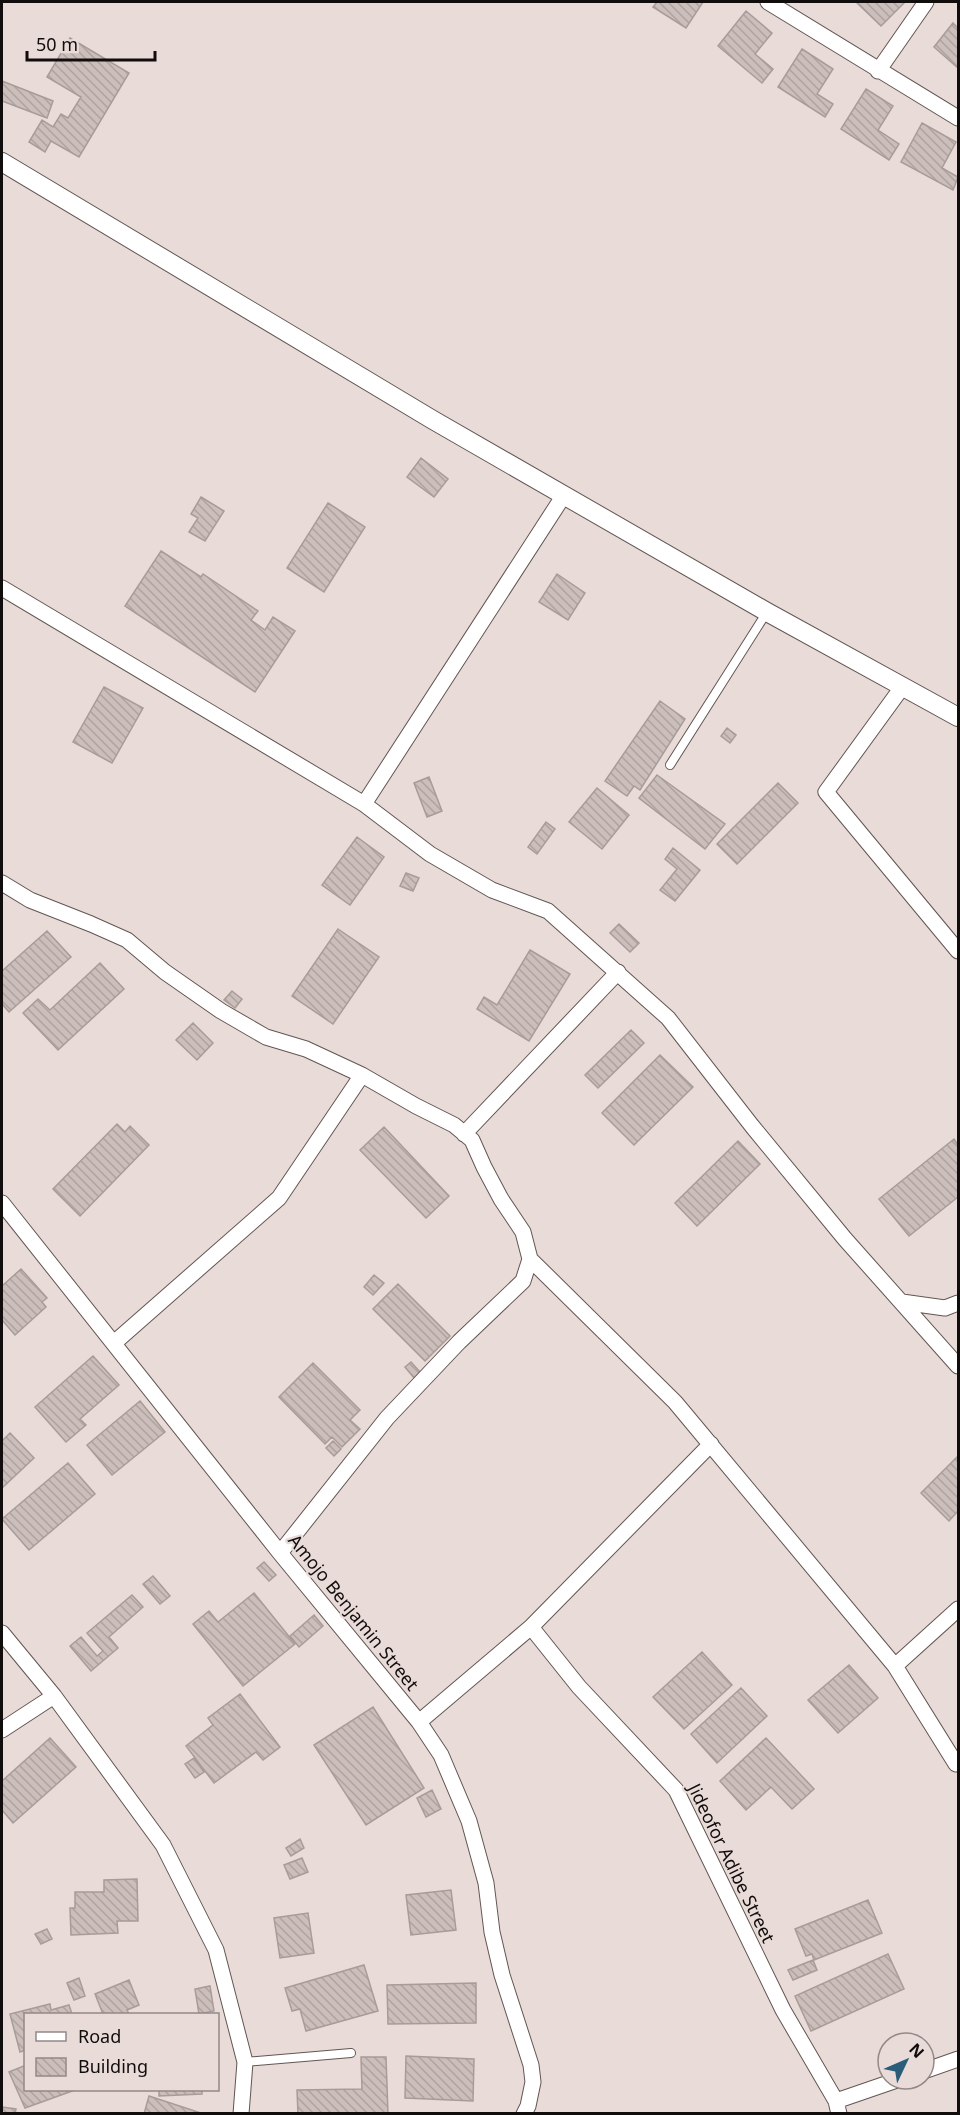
<svg xmlns="http://www.w3.org/2000/svg" width="960" height="2115" viewBox="0 0 960 2115" font-family="'Noto Sans',sans-serif">
	<style>
		.building { fill: url(#building-back-hatch); stroke: #a89b98; stroke-width: 1.5 }
		.lines { fill: none; stroke-linecap: round; stroke-linejoin: round }
		.service-casing { stroke: #625653; stroke-width: 10 }
		.minor-casing { stroke: #625653; stroke-width: 17 }
		.tertiary-casing { stroke: #625653; stroke-width: 20 }
		.service { stroke: #fff; stroke-width: 8 }
		.minor { stroke: #fff; stroke-width: 15 }
		.tertiary { stroke: #fff; stroke-width: 18 }
		.labels { text-anchor: middle; dominant-baseline: central; stroke-width: 4.5; stroke-linejoin: round; paint-order: stroke }
		.street-label { font-size: 18px; fill: #110d0c; stroke: #e9dbd8 }
	</style>
	<defs>
		<pattern id="building-back-hatch" width="6" height="6" patternUnits="userSpaceOnUse" patternTransform="scale(1.5)"><rect width="6" height="6" fill="#ccbfbb"/><path d="M-1 5l2 2M0 0l6 6M5-1l2 2" fill="none" stroke="#aea3a0"/></pattern>
	</defs>
	<rect width="100%" height="100%" fill="#e9dbd8"/>
	<!-- building -->
	<path class="building" d="M657,2H703L686,28L653,7Z
		M856,2H905L881,26Z
		M746,11L772,33L755,54L773,69L762,83L718,46Z
		M953,23L958,28V68L934,47Z
		M70,38L129,73L79,157L51,141L45,152L29,142L42,120L53,127L61,114L68,118L81,97L47,77Z
		M802,49L833,69L817,94L833,104L825,117L778,87Z
		M2,81L53,101L47,118L2,101Z
		M866,89L893,106L878,130L899,144L889,160L841,129Z
		M922,123L956,142L942,168L958,177L953,190L901,162Z
		M421,458L448,479L434,497L407,477Z
		M201,497L224,511L205,541L189,532L198,518L191,514Z
		M328,503L365,527L324,592L287,568Z
		M161,551L201,577L203,574L258,611L251,620L265,630L273,617L295,631L255,692L125,606Z
		M557,574L585,593L568,620L539,602Z
		M104,687L143,708L112,763L73,742Z
		M660,701L685,719L640,790L634,786L627,796L605,781Z
		M727,728L736,735L730,743L721,736Z
		M657,775L725,824L705,849L639,798Z
		M429,777L442,811L427,817L414,783Z
		M778,783L798,803L737,864L717,844Z
		M597,788L629,815L602,849L569,822Z
		M546,822L555,829L537,854L528,847Z
		M357,837L384,857L350,905L322,885Z
		M673,848L700,870L675,901L660,890L677,869L665,859Z
		M406,873L419,878L413,891L400,886Z
		M619,924L639,943L630,952L610,933Z
		M338,929L379,957L333,1024L292,996Z
		M47,931L71,957L9,1012L2,1004V971Z
		M530,950L570,974L529,1041L477,1009L484,997L497,1005Z
		M100,963L124,989L58,1050L23,1013L38,999L50,1010Z
		M232,991L242,999L235,1008L224,1000Z
		M193,1023L213,1043L197,1060L176,1040Z
		M631,1030L644,1043L598,1088L585,1075Z
		M660,1055L693,1087L634,1145L602,1113Z
		M117,1124L125,1132L130,1126L149,1145L80,1216L53,1189Z
		M384,1127L449,1196L426,1218L360,1150Z
		M954,1139L958,1145V1197L909,1236L879,1199Z
		M738,1141L760,1164L697,1226L675,1203Z
		M21,1269L47,1298L42,1302L46,1307L15,1335L2,1320V1286Z
		M374,1275L384,1283L373,1295L364,1287Z
		M398,1284L450,1336L425,1361L373,1309Z
		M93,1356L119,1385L80,1419L86,1425L66,1442L35,1407Z
		M411,1362L420,1372L414,1378L405,1367Z
		M313,1363L360,1410L350,1420L360,1429L342,1447L332,1437L325,1444L279,1397Z
		M140,1401L165,1432L112,1475L87,1445Z
		M10,1433L34,1458L2,1488V1441Z
		M333,1441L341,1449L334,1456L326,1448Z
		M958,1456V1511L949,1521L921,1493Z
		M68,1463L95,1494L29,1550L2,1519Z
		M264,1562L276,1575L269,1581L257,1568Z
		M153,1576L170,1596L160,1604L143,1584Z
		M254,1593L295,1644L243,1686L193,1624L209,1611L218,1622Z
		M132,1595L143,1607L109,1637L118,1648L91,1671L70,1646L81,1637L97,1656L103,1651L87,1633Z
		M314,1615L323,1626L299,1647L290,1636Z
		M702,1652L732,1685L684,1729L653,1697Z
		M849,1665L878,1698L838,1733L808,1700Z
		M741,1688L767,1716L717,1763L691,1734Z
		M240,1694L280,1747L263,1760L256,1752L214,1783L186,1746L213,1725L208,1718Z
		M373,1707L424,1788L366,1825L314,1745Z
		M50,1738L76,1767L13,1823L2,1810V1781Z
		M766,1738L814,1789L792,1809L771,1787L746,1810L720,1781Z
		M194,1758L204,1772L195,1778L185,1764Z
		M432,1790L441,1809L426,1817L417,1798Z
		M300,1839L304,1848L291,1856L286,1848Z
		M302,1858L308,1872L290,1879L284,1865Z
		M137,1879L138,1921H117L118,1933L71,1935L70,1908H75V1892H104V1880Z
		M451,1890L456,1930L411,1935L406,1895Z
		M868,1900L882,1933L814,1960L812,1954L806,1956L795,1929Z
		M308,1913L314,1953L280,1958L274,1918Z
		M47,1929L52,1939L41,1944L35,1934Z
		M888,1954L904,1989L811,2031L795,1996Z
		M813,1960L817,1970L793,1980L788,1970Z
		M364,1965L378,2011L306,2031L300,2009L292,2011L285,1988Z
		M79,1978L85,1996L74,2000L67,1983Z
		M129,1980L139,2005L127,2010L129,2014H103L95,1994Z
		M476,1983V2023L388,2024L387,1985Z
		M210,1986L214,2011L199,2014L195,1989Z
		M50,2004L51,2010L69,2005L72,2014H26V2050L20,2052L10,2014Z
		M406,2056L474,2059L473,2101L405,2098Z
		M361,2057H386L388,2114H298L297,2090L362,2089Z
		M26,2065V2090H75L25,2108L9,2072Z
		M159,2090H202V2094L159,2096Z
		M149,2096L201,2113V2114H144Z
		M2,2107L16,2109L15,2114H2Z"/>
	<g class="lines">
		<defs>
			<path id="service" d="M670,765L767,612
				M245,2062L351,2053"/>
			<path id="minor" d="M768,2L958,118
				M878,71L926,2
				M2,588L364,804L564,495
				M903,686L826,792L958,951
				M364,804L430,854L492,890L548,911L668,1018L752,1126L845,1239L958,1366
				M2,883L30,900L91,924L127,940L165,972L221,1011L266,1037L306,1049L362,1075L416,1106L454,1125L472,1140L484,1167L501,1199L523,1232L530,1259L523,1281L459,1342L387,1418L280,1553
				M464,1134L618,972
				M2,1203L280,1553L419,1722L441,1755L469,1821L486,1883L492,1932L502,1975L531,2065L533,2082L528,2106L524,2114
				M530,1259L675,1402L895,1666L956,1764
				M902,1302L945,1308L958,1303
				M114,1343L279,1198L362,1075
				M531,1627L579,1687L676,1790L783,2010L836,2101L839,2114
				M2,1633L54,1696L2,1730
				M895,1666L958,1609
				M54,1696L163,1845L216,1950L245,2062L241,2114
				M419,1722L531,1627L711,1444
				M924,2071L958,2059
				M836,2101L900,2079"/>
			<path id="tertiary" d="M2,162L433,420L767,612L958,717"/>
		</defs>
		<!-- service casing -->
		<use href="#service" class="service-casing"/>
		<!-- minor casing -->
		<use href="#minor" class="minor-casing"/>
		<!-- tertiary casing -->
		<use href="#tertiary" class="tertiary-casing"/>
		<!-- service -->
		<use href="#service" class="service"/>
		<!-- minor -->
		<use href="#minor" class="minor"/>
		<!-- tertiary -->
		<use href="#tertiary" class="tertiary"/>
	</g>
	<g class="labels">
		<!-- street labels -->
		<g class="street-label">
			<text transform="translate(354 1612) rotate(51)">Amojo Benjamin Street</text>
			<text transform="translate(732 1863) rotate(64)">Jideofor Adibe Street</text>
		</g>
	</g>
	<!-- border -->
	<rect width="960" height="2115" fill="none" stroke="#110d0c" stroke-width="6"/>
	<!-- legend -->
	<rect x="24" y="2013" width="195" height="78" fill="#e9dbd8" stroke="#938986" stroke-width="1.5"/>
	<rect x="36" y="2032" width="30" height="9" fill="#ffffff" stroke="#938986" stroke-width="1.5"/>
	<text x="78" y="2043" font-size="18" fill="#110d0c">Road</text>
	<rect x="36" y="2058" width="30" height="18" fill="url(#building-back-hatch)" stroke="#938986" stroke-width="1.5"/>
	<text x="78" y="2073" font-size="18" fill="#110d0c">Building</text>
	<!-- north arrow -->
	<g transform="translate(906 2061) rotate(46)"><circle r="28" fill="#e9dbd8" stroke="#938986" stroke-width="1.5"/>
	<path d="M0-4.5L10 22L0 15L-10 22Z" fill="#295d79"/>
	<text y="-9" font-size="16" font-weight="bold" text-anchor="middle" fill="#110d0c">N</text>
	</g>
	<!-- scale -->
	<path d="M27 51v9h128v-9" fill="none" stroke="#110d0c" stroke-width="3"/>
	<text x="36" y="51" font-size="18" fill="#110d0c" stroke="#e9dbd8" stroke-width="4.5" paint-order="stroke">50 m</text>
</svg>
